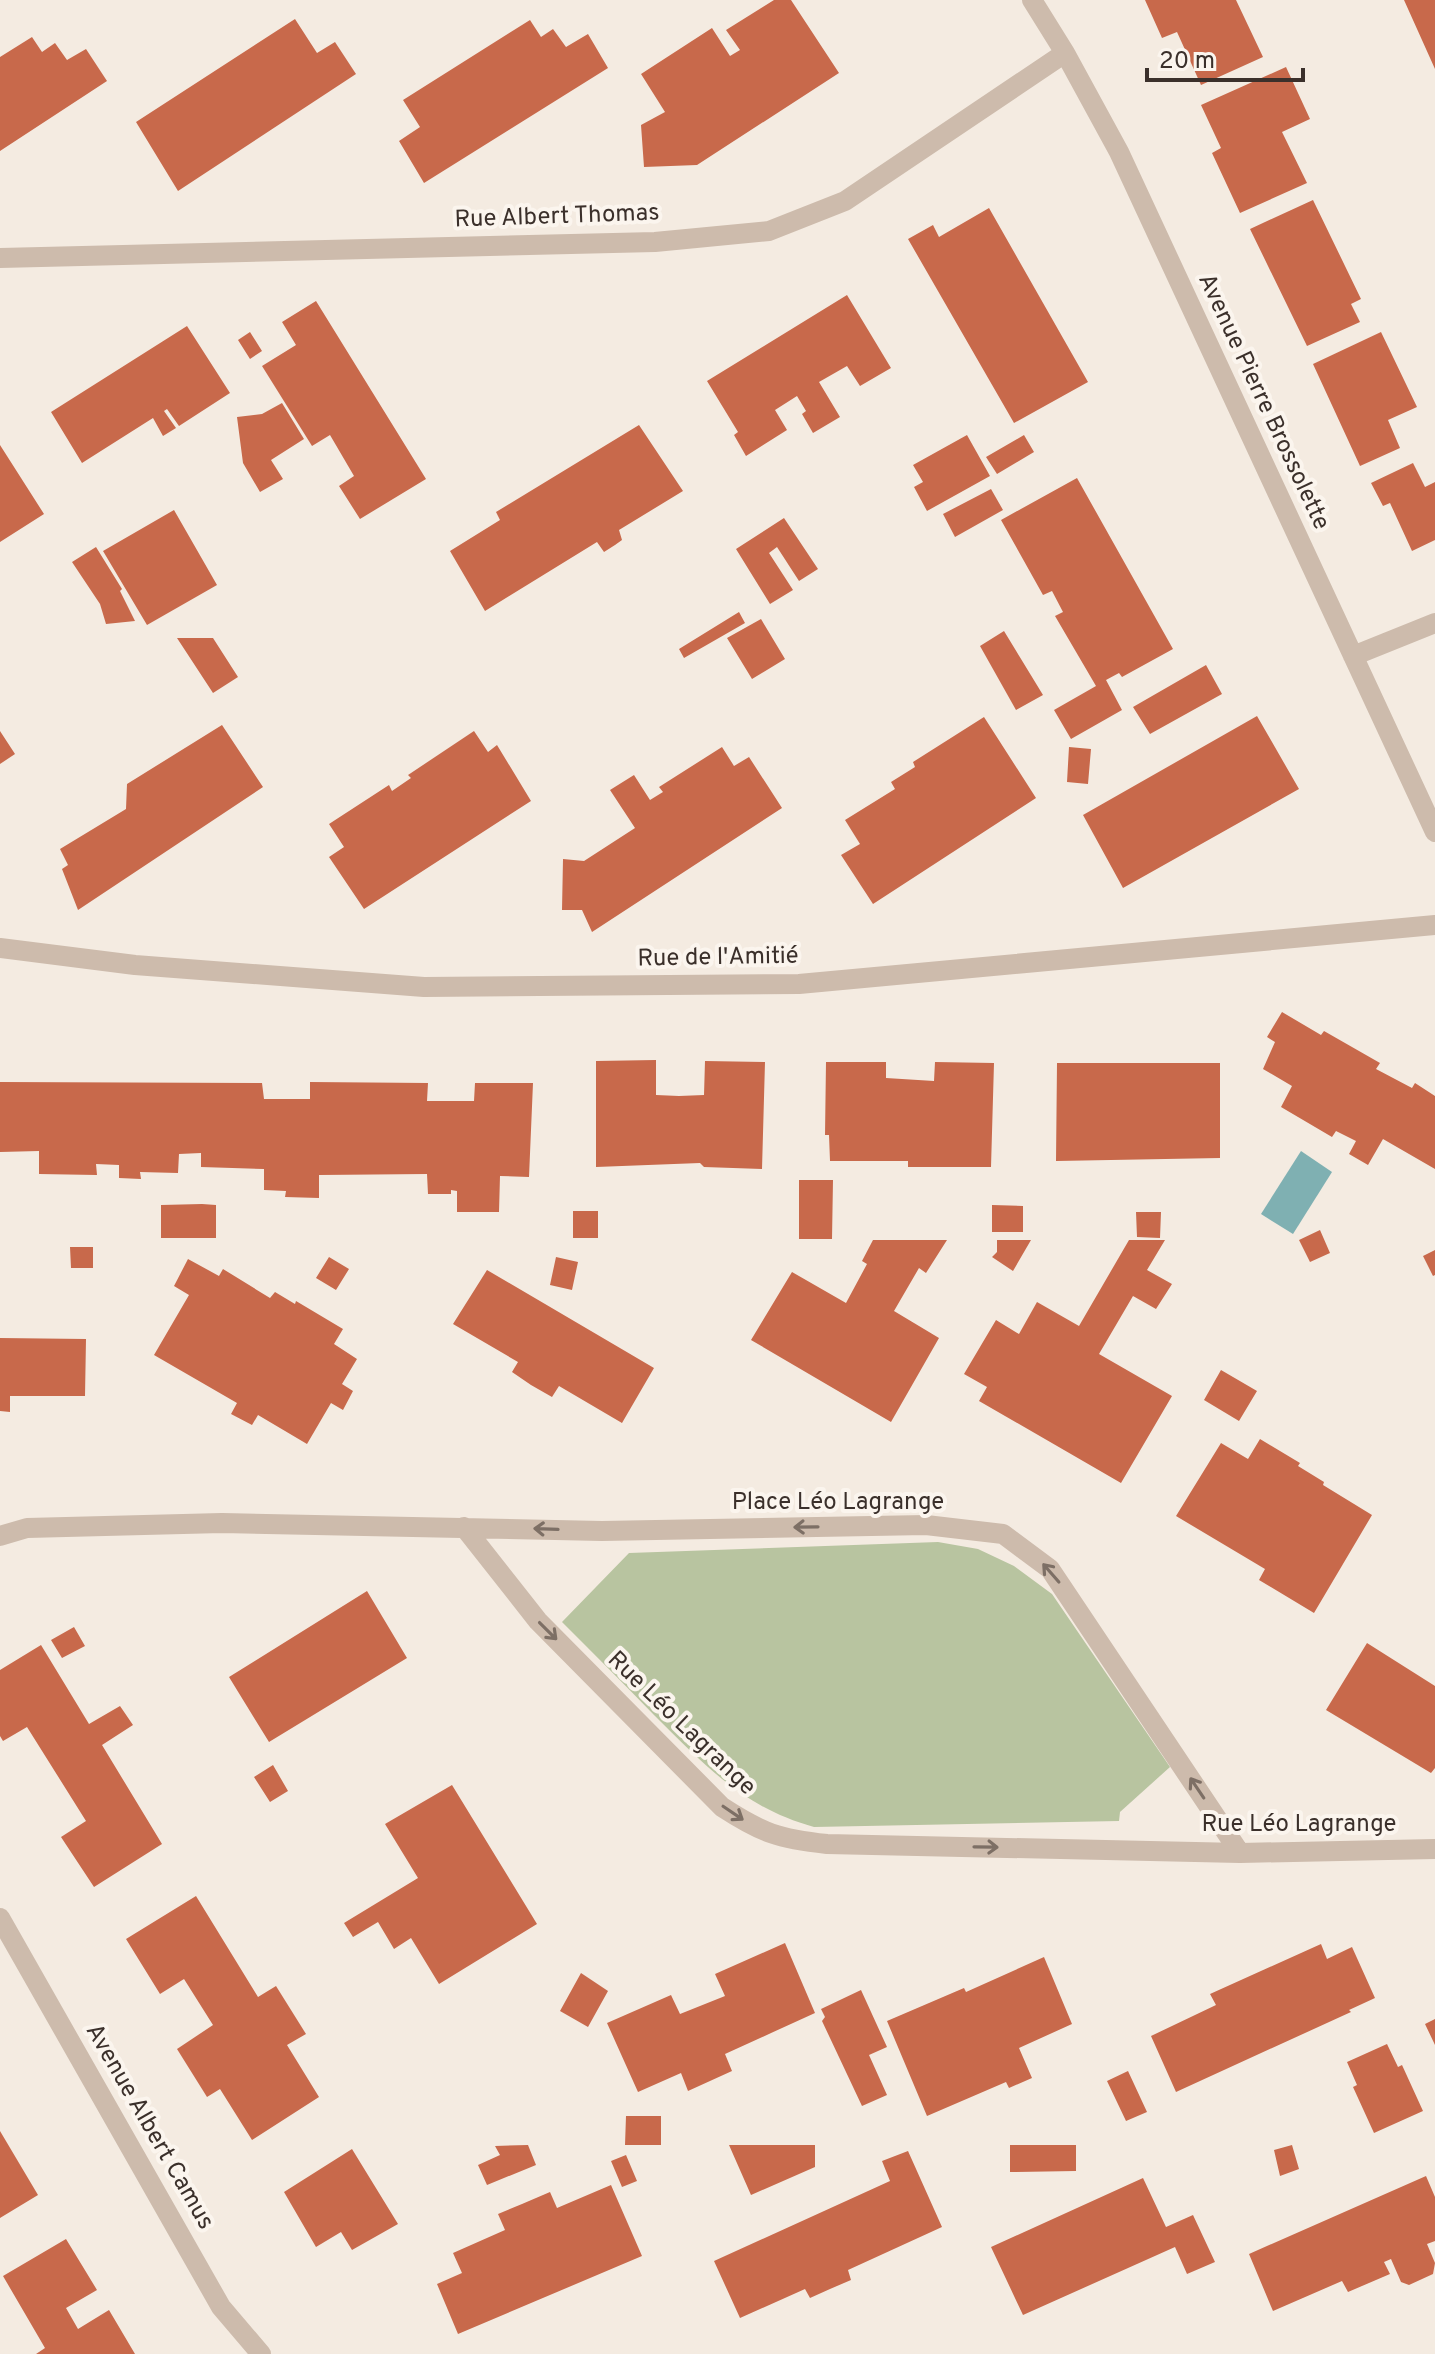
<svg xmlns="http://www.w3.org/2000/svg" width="1435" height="2354" viewBox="0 0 1435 2354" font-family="Overpass,sans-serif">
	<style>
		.green { fill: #b8c4a0 }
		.water { fill: #7fb0b2 }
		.building { fill: #c8694b }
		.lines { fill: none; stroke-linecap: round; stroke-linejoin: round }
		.minor { stroke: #cdbbac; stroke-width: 20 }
		.oneway { stroke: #7d6f65 }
		.labels { text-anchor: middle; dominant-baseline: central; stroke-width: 8; stroke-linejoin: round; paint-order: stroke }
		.street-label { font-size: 24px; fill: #3b302b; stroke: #fbf5ee }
	</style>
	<rect width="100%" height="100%" fill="#f4ebe1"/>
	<!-- green -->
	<path class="green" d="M938,1542L978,1549L1014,1566L1052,1594L1170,1767L1120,1812L1119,1821L814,1827C742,1807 705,1765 654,1715C624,1684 593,1653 562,1622L629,1553Z"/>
	<!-- water -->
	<path class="water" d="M1301,1151L1332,1172L1293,1234L1261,1214Z"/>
	<!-- building -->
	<path class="building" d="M774,0H791L839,73L697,165L644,167L641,125L665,112L641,74L712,28L730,56L740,50L726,30Z
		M1145,0H1236L1263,57L1201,85L1177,32L1162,38Z
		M1404,0H1435V69Z
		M295,19L317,53L335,42L356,74L178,191L136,122Z
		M530,20L541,37L553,29L566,47L588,34L608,68L424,183L399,141L420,127L403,100Z
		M32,37L42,52L55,43L67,60L86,49L107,81L0,151V57Z
		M1286,67L1310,119L1282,132L1307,183L1240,213L1212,153L1221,148L1201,105Z
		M1313,200L1361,299L1351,304L1360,322L1307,346L1250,229Z
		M989,208L1088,382L1014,423L908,239L933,225L939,237Z
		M847,295L891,368L860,386L847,366L819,382L840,417L813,433L802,414L806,411L797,396L775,410L787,430L746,456L734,435L738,432L707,381Z
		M316,301L426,479L360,519L339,486L354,476L330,435L312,446L262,366L296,345L282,322Z
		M187,326L230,393L179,426L167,409L164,411L176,428L163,436L153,418L82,463L51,412Z
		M250,332L262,351L250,359L238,340Z
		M1381,332L1417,407L1388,420L1400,448L1360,466L1313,364Z
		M282,403L304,439L271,460L283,479L260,492L243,463L237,417L262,414Z
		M639,425L683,491L619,530L622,540L615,545L604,552L597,542L485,611L450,551L500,520L496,512Z
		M967,435L990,476L927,511L914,487L923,482L913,465Z
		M1024,435L1034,452L997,474L986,457Z
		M0,445L44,514L0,542Z
		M1413,463L1425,487L1435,482V540L1412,551L1390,503L1383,506L1371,483Z
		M1077,478L1173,649L1122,677L1119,673L1106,680L1122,710L1071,739L1054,710L1096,686L1055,616L1063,612L1052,591L1043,595L1001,520Z
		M991,489L1003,510L955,537L943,514Z
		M174,510L217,585L147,625L103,551Z
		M784,518L818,569L799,581L777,547L769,553L793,590L770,604L736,549Z
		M96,547L122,589L120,591L135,621L106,624L100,604L72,562Z
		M739,612L745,623L684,658L679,649Z
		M761,619L785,659L752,679L727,638Z
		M1004,631L1043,695L1016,710L980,646Z
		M177,638H213L238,677L213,693Z
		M1206,665L1222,694L1150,734L1133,707Z
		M1257,716L1299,789L1123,888L1083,815Z
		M984,717L1036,798L873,904L841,855L860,844L845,820L895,789L891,782L915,767L913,762Z
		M222,725L263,787L78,910L62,869L68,865L60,849L126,809L127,784Z
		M0,731L15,754L0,764Z
		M474,731L488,752L497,745L531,801L364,909L329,857L344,847L329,824L389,785L392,791L411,778L408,775Z
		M722,747L734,766L749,757L782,808L592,932L582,910H562L563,859L584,861L635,828L610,790L634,775L650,800L663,792L659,787Z
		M1069,747L1091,749L1088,784L1067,782Z
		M1282,1012L1321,1035L1324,1031L1380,1063L1376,1069L1412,1088L1415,1083L1435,1096V1169L1383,1139L1368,1165L1349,1154L1356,1141L1336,1131L1332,1137L1281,1107L1292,1086L1263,1069L1275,1042L1267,1037Z
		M656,1060V1095L679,1096L704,1095L705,1061L765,1062L762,1169L704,1167L700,1163L596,1167V1061Z
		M826,1062H886V1078L934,1081L935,1062L994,1063L991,1167H908V1161H830L829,1135H825Z
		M1057,1063H1220V1158L1056,1161Z
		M0,1082L262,1083L264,1099H310V1082L428,1083L427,1101H474L475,1083H533L529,1177L500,1176L499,1212H457V1191L451,1190V1194H428L427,1174L319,1175V1198L285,1197L286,1191L264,1190V1169L201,1167V1153L179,1154L178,1173L140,1172L141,1179L119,1178V1165L96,1164L97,1175L39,1174V1151L0,1152Z
		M799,1180H833L832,1239H799Z
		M202,1204L216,1205V1238H161V1205Z
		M992,1205L1023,1206V1232H992Z
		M573,1211H598V1238H573Z
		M1136,1212H1161L1160,1238L1137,1237Z
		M1320,1230L1330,1253L1310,1262L1299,1240Z
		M873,1240H947L926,1273L919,1268L894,1311L939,1338L891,1422L751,1340L792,1272L846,1303L867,1264L862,1261Z
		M997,1240H1031L1013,1271L992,1257L997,1252Z
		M1129,1240H1165L1147,1270L1172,1284L1156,1309L1133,1296L1099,1354L1172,1396L1121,1483L979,1401L987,1387L964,1374L996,1320L1019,1334L1037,1302L1079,1326Z
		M70,1247H93V1268H71Z
		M1435,1250V1275L1433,1276L1423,1256Z
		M329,1257L349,1269L336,1290L316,1278Z
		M556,1257L578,1262L572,1290L550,1285Z
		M188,1259L219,1276L223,1269L270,1298L275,1292L295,1304L296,1301L343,1329L334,1344L357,1359L342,1384L353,1391L343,1410L331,1403L307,1444L258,1415L252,1425L231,1414L237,1403L154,1355L189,1295L174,1286Z
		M487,1270L654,1368L622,1423L559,1386L552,1397L531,1385L512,1372L518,1362L453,1324Z
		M0,1338L86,1339L85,1396H10V1412L0,1411Z
		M1221,1370L1257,1391L1239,1421L1204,1400Z
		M1260,1439L1300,1463L1298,1466L1324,1482L1323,1485L1372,1515L1314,1613L1259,1580L1265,1569L1176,1516L1221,1443L1248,1459Z
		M367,1591L407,1658L269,1742L229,1677Z
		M74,1627L85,1646L62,1658L51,1640Z
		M1367,1643L1435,1686V1768L1431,1773L1326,1710Z
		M41,1645L89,1724L120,1706L133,1725L102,1745L162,1844L94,1887L61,1837L86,1821L27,1727L3,1741L0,1736V1670Z
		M273,1765L288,1791L270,1802L254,1777Z
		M452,1785L537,1924L439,1984L411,1938L394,1949L378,1922L353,1937L344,1923L418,1878L385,1824Z
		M196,1896L258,1997L276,1986L306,2034L287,2045L319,2097L252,2140L220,2089L207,2097L177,2049L213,2025L184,1979L160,1994L126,1939Z
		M785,1943L815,2013L725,2054L732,2071L688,2091L681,2073L638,2092L607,2023L671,1995L680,2014L725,1996L715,1974Z
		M1321,1944L1327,1959L1352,1947L1375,1998L1349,2010L1351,2012L1176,2092L1151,2036L1216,2005L1210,1994Z
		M1044,1957L1072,2024L1019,2048L1032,2078L1009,2088L1006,2082L927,2116L887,2021L964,1988L966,1992Z
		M581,1973L608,1991L588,2027L560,2011Z
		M861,1990L887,2047L869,2055L887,2095L862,2106L822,2021L825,2017L821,2009Z
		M1435,2019V2045L1425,2024Z
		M1387,2044L1398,2067L1402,2065L1423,2111L1374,2133L1353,2087L1357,2085L1347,2062Z
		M1128,2071L1147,2112L1126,2121L1107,2081Z
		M626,2116H661V2145H625Z
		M0,2131L38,2195L0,2218Z
		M528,2145L536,2165L487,2185L478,2165L500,2155L495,2146Z
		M729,2145H815V2167L751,2195Z
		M1010,2145H1076V2171L1010,2172Z
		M1292,2145L1299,2169L1280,2176L1274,2150Z
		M352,2149L398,2224L352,2250L341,2232L316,2247L284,2192Z
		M908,2151L942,2227L848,2270L851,2280L830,2289L810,2298L805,2289L740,2318L714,2261L890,2181L882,2161Z
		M626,2155L637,2181L622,2187L611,2161Z
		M1426,2176L1435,2197V2241L1427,2244L1435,2263L1433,2274L1409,2285L1401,2282L1391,2259L1384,2262L1390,2274L1348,2292L1342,2281L1273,2311L1249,2254Z
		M1143,2178L1166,2227L1193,2215L1215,2262L1187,2274L1175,2247L1023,2315L991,2247Z
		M611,2185L642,2256L458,2334L437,2284L462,2273L453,2253L505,2230L498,2214L522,2204L550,2192L557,2208Z
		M66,2239L97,2290L66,2308L78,2329L109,2310L135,2354H36L45,2348L3,2276Z"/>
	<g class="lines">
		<!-- minor -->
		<path class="minor" d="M1032,0L1065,53L1119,152L1435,832
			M0,258L655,242L769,231L845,201L1065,53
			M1353,656L1435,623
			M0,948L135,965L424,987L799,984L1435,925
			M464,1527L538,1621L722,1807C762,1833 779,1839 827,1844L1240,1853L1435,1849
			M0,1536L27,1528L222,1523L602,1531L926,1525L1003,1534L1050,1569L1240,1853
			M0,1918L221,2307L261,2354"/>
	</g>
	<!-- one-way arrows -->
	<defs><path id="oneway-shaft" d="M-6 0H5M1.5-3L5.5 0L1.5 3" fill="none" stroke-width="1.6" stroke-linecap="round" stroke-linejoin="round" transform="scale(2)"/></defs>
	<g class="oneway">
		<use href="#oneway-shaft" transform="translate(806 1527) rotate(179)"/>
		<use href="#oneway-shaft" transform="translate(546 1529) rotate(-178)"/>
		<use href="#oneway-shaft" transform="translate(1051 1573) rotate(-131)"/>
		<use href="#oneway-shaft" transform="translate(548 1631) rotate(45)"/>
		<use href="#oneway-shaft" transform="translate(1197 1788) rotate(-124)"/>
		<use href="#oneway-shaft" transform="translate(733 1813) rotate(34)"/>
		<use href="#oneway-shaft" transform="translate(986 1847) rotate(1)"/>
	</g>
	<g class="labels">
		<!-- street labels -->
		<g class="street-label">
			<text transform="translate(557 217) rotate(-2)">Rue Albert Thomas</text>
			<text transform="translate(1263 402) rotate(65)">Avenue Pierre Brossolette</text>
			<text transform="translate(718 958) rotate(-1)">Rue de l'Amitié</text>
			<text x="838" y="1503">Place Léo Lagrange</text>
			<text transform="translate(681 1724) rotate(44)">Rue Léo Lagrange</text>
			<text x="1299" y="1825">Rue Léo Lagrange</text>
			<text transform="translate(149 2127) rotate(60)">Avenue Albert Camus</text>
		</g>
	</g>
	<!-- scale -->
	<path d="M1147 68v12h156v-12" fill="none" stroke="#3b302b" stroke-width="4"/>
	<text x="1159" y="68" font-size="24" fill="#3b302b" stroke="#fbf5ee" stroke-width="6" paint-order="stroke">20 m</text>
</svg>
